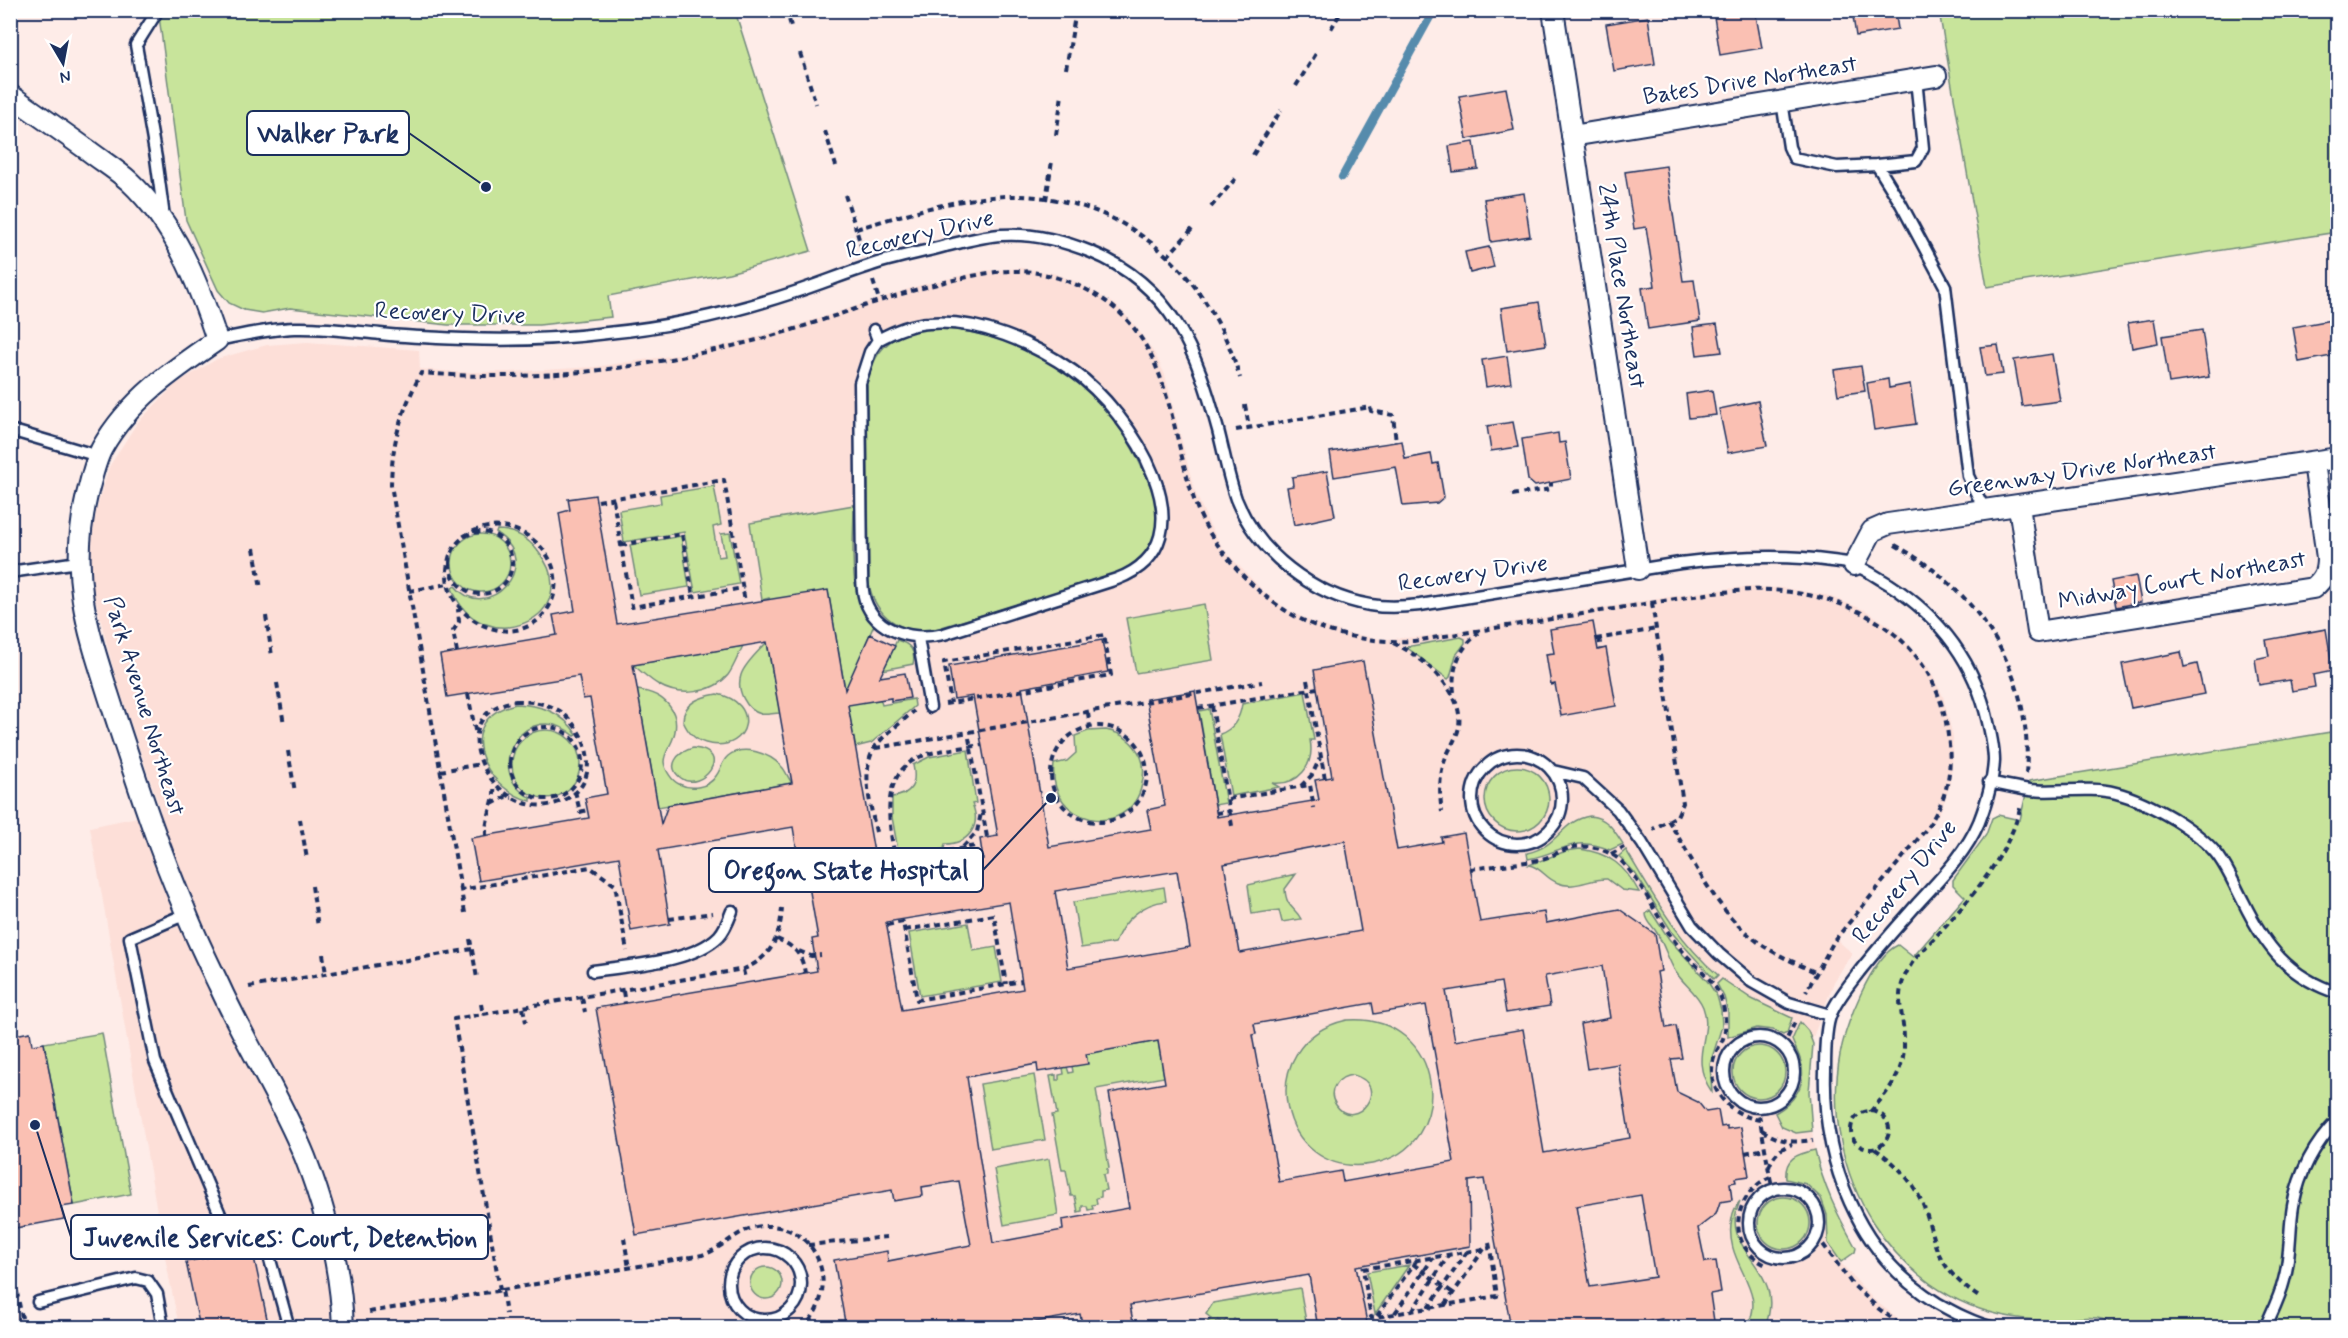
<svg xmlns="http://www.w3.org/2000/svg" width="2348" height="1338" viewBox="0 0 2348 1338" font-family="Mynerve,sans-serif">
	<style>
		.built { fill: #fddfd8 }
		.green { fill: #c8e49b; stroke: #728a7c; stroke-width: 1.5; fill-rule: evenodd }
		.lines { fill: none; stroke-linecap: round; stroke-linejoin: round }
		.stream { stroke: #578bac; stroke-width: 8 }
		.building { fill: #fac0b3; stroke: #1b2f5e; stroke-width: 1.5; fill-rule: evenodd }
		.service-casing { stroke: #1b2f5e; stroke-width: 15 }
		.minor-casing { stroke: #1b2f5e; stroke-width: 24 }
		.path { stroke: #1b2f5e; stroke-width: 4; stroke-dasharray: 6 4.5; stroke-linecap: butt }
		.service { stroke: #fff; stroke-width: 10 }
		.minor { stroke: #fff; stroke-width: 20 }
		.labels { text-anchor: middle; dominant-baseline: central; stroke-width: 4.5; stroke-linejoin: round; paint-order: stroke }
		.street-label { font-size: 24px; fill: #1b2f5e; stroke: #fff }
		.leader { fill: none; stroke: #1b2f5e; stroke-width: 2 }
		.callout-dot { fill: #1b2f5e; stroke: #fff; stroke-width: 2 }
		.callout { fill: #fff; stroke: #1b2f5e; stroke-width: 2 }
		.callout-label { font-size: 26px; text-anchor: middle; font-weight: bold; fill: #1b2f5e }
	</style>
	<rect width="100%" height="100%" fill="#feece8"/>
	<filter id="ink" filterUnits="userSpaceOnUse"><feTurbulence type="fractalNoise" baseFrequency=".0167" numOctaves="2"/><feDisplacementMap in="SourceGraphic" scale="12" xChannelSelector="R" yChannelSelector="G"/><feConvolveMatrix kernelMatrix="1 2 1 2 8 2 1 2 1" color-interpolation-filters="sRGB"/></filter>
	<g filter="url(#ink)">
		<!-- built -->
		<path class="built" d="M1021,268L1053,273L1077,282L1117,306L1134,324L1156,356L1165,375L1194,489L1209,524L1224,550L1263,591L1286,609L1312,622L1344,633L1383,639L1421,637L1707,591L1746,587L1783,588L1826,595L1865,610L1896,630L1928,667L1943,696L1953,737L1952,767L1949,788L1942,808L1930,828L1837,940L1852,953L1834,982L1812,1040L1809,1092L1812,1131L1820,1172L1836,1213L1856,1248L1855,1252L1841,1263L1874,1300L1910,1327H179L165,1257L90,827L161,812L116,679L91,583V545L96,511L109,467L137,423L177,383L217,359L267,345L307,342L419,350L420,369L455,372H510L594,367L677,355L730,344L795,326L921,285L982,271Z"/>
		<!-- green -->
		<path class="green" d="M303,10L735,11L811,251L729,273L608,296L611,317L539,325H448L290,308L262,313L244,310L229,303L218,290L186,220L159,16Z
			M1939,11H2337V232L1987,287Z
			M920,328C964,327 1008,339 1047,360C1091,385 1124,426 1144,472C1151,487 1160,507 1157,524C1153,551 1134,566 1111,576L932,630C900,634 876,616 869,585L867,383C873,351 889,337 920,328Z
			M714,486L721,525L713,527L718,557L725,556L721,534L730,533L739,584L695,592L684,532L624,542L619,510L661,503L660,495Z
			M854,505C854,540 846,600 874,625L863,650L887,662L897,640C910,644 916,650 913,664L872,672L882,705L914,699L915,706L871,743L855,747L828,591L770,601L769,598L762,600L750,523Z
			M497,530C513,530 527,537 537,550C592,617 479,664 452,588L455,586C486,625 546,564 496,533Z
			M452 563a29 29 0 1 1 58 0a29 29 0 1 1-58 0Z
			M681,536L689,587L639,595L630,545Z
			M1204,604L1213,660L1136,673L1126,618Z
			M1461,637L1465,639V643L1456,655L1450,677L1448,679L1406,647Z
			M767,642L780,713C773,713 767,715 761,714C746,710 736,690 741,675C745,663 759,651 767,642Z
			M743,646C738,655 734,667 728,675C712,694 679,697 659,685C650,680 642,672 633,665Z
			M637,690C664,693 684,712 672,741C669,748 664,754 664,762C665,770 672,781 679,784C691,790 708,788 716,776C721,770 721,762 728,756C743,744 770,753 782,767C786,771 788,778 792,783L658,807Z
			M1305,692L1314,740H1310C1315,765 1299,786 1272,783L1279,787L1231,796L1220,734C1234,729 1240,718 1242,704Z
			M717,694C761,702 751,751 710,744C697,742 688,733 683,721C683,702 701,697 717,694Z
			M516,704C541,705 563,712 577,735L575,736C528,695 478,769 531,798V801C482,789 452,718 516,704Z
			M1209,709L1226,803L1215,805L1199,711Z
			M1106,730C1122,733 1134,742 1141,757C1145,766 1144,775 1142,784C1130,841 1047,826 1054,764L1067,761L1076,753L1075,736L1088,731Z
			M512 764a34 34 0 1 1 68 0a34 34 0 1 1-68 0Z
			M2337,731V1327L2123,1328C2115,1324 2106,1319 2097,1318C2085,1316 2073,1319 2061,1320C2044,1321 2027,1320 2011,1317C1891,1297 1819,1171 1840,1055C1845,1027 1871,957 1898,945L1913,957L1965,897L1953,885V880L1986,835L1992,818L1998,815L2020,820L2029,781Z
			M693,748C736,752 700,793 681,778C665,766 678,752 693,748Z
			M968,750L976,803L972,804C982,826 968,844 945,844L944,849L899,856L892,817V797C912,795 917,783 913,765L929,757Z
			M1485 799a32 32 0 1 1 64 0a32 32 0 1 1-64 0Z
			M1590,816C1608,818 1614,830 1623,844L1610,850C1571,834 1563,853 1528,859L1527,853C1560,846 1560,821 1590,816Z
			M1580,849C1610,853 1625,866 1639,892L1622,890L1607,879C1590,878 1575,890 1558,883C1546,879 1541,867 1529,865L1566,851Z
			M1626,850C1653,895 1677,940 1718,975L1714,979L1674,935L1635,873L1619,856Z
			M1296,874L1285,889C1286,908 1295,907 1301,919L1282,922L1279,910L1252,914L1248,885Z
			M1164,887L1166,901C1143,903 1123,920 1115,943L1081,948L1073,902Z
			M1650,910L1669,939L1708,982L1717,996L1721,1010L1722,1026L1710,1064L1712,1092C1687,1057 1714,1035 1703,1007C1697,992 1683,984 1675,971C1668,959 1664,945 1657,933C1653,926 1646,921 1646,914Z
			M968,923L973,951L996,947L1002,982L920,996L909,933Z
			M1722,979L1752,999L1792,1018L1787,1033L1783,1035L1773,1030L1757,1028L1728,1037V1012L1724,997L1717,984Z
			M1347,1020C1446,1012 1461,1147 1372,1164C1278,1181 1249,1042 1347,1020ZM1353,1075C1393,1085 1355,1133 1336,1105C1326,1091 1338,1076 1353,1075Z
			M1800,1022L1808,1031L1813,1044L1809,1092L1812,1131L1796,1133L1782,1127L1775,1113C1794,1103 1807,1084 1801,1062C1799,1054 1795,1048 1792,1040Z
			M102,1033L131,1194L74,1205L44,1043Z
			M1158,1041L1164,1077L1096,1089L1109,1168L1107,1169V1174L1103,1175L1106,1190L1101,1191V1197L1096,1198L1097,1204L1092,1205L1093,1209L1088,1210L1087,1206H1082V1211L1078,1212L1075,1196H1071L1066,1170H1062L1052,1115L1057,1114L1050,1076L1056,1075V1080H1059V1075L1064,1074L1063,1068L1067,1067L1069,1073L1073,1072L1072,1066L1086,1054Z
			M1733 1072a26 26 0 1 1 52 0a26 26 0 1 1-52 0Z
			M1034,1075L1045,1140L991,1149L980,1084Z
			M1815,1150C1823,1186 1838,1216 1856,1248L1855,1252L1841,1262L1828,1243L1827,1215L1821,1198L1806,1184L1786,1179C1784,1158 1797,1154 1815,1150Z
			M1049,1159L1058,1215L1004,1225L994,1169Z
			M1758 1223a26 26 0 1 1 52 0a26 26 0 1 1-52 0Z
			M1740,1201C1716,1254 1789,1265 1765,1327H1747C1769,1286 1722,1265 1732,1218C1733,1211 1735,1207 1740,1201Z
			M1409,1265L1375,1314L1367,1272Z
			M750 1283a16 16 0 1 1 32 0a16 16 0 1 1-32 0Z
			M1300,1288L1307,1327H1236L1239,1322L1234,1319L1231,1324L1226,1320L1223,1323L1218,1320L1215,1324L1219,1327H1212L1207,1323L1211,1318L1206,1314L1213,1303Z"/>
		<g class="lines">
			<!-- stream -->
			<path class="stream" d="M1342,177L1434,10"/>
		</g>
		<!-- building -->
		<path class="building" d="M1713,10H1755L1762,48L1720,55Z
			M1852,10H1895L1898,29L1856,36Z
			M1648,17L1655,64L1614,71L1606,24Z
			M1506,88L1514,130L1467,139L1459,96Z
			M1474,142L1478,169L1453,172L1449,146Z
			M1666,166L1683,281L1694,280L1700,321L1648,329L1642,288L1655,286L1646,227L1634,229L1625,172Z
			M1524,193L1530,236L1491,242L1484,199Z
			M1489,247L1494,267L1470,273L1465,252Z
			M1539,302L1546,345L1507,351L1501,308Z
			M2154,319L2158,343L2132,348L2128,323Z
			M2337,319V355L2299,362L2293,327Z
			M1717,324L1722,352L1697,355L1693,327Z
			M2202,330L2209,377L2169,383L2162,336Z
			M1998,345L2003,374L1985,376L1980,347Z
			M2052,354L2060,401L2022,406L2014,360Z
			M1507,356L1511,383L1486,387L1482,360Z
			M1861,366L1865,391L1838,395L1834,370Z
			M1888,379L1889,388L1910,384L1916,424L1874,430L1867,383Z
			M1712,390L1716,415L1689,418L1686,394Z
			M1758,401L1767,446L1728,453L1719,409Z
			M1513,422L1518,447L1491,451L1487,426Z
			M1558,433L1559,443L1565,442L1571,479L1535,486L1528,480L1522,439Z
			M1402,441L1405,459L1431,454L1433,464L1438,463L1444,497L1437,503L1403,506L1396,467L1334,477L1330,452Z
			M1327,471L1335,516L1294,525L1287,487L1293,486L1292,477Z
			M595,495L617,624L828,590L845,690L870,634L895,646L880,677L905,673L910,698L891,701V698L848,705L878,875L983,859L980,839L998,836L973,696L954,699L949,666L1102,640L1108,672L1022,688L1049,847L1151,829L1147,810L1165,806L1146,699L1195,691L1217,817L1319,800L1315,780L1332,777L1314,670L1363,661L1397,850L1442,842L1441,837L1464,833L1480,922L1544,912L1546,923L1619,909L1655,934L1661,971L1657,972L1666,1028L1676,1026L1682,1058L1671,1059L1677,1092L1698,1102L1706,1112L1718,1110L1721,1127L1727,1126V1129L1741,1127L1749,1176L1735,1178L1736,1182L1730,1183L1732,1200L1720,1202L1716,1214L1698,1228L1705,1262L1716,1261L1721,1292L1710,1294L1715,1328H1664L1662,1319L1616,1328H1511L1484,1179L1469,1181L1470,1246L1356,1266L1368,1328H1318L1309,1275L1130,1305L1134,1328H1083L1080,1314L1002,1328H846L834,1260L887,1251L888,1261L971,1245L959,1181L922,1187L923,1196L894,1201L892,1190L636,1235L596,1008L817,971L812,939L818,938L805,863L799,864L793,827L658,850L670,924L631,931L619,857L479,881L471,838L589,818L585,798L607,794L590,698L583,699L579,676L447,697L440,655L557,635L553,615L575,611L559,513L570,510L568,499ZM767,642L792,783L668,805L661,824L633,665ZM1345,841L1361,931L1240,953L1224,864ZM1177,871L1190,947L1068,968L1055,891ZM1009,902L1023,989L902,1010L886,922ZM1602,966L1610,1018L1580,1024L1587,1069L1618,1064L1630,1138L1544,1153L1523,1029L1455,1041L1446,991L1501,982L1506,1013L1550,1006L1545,976ZM1372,1003L1374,1014L1426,1005L1454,1162L1343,1182L1341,1171L1279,1182L1252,1035L1256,1034L1254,1024ZM1158,1041L1165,1083L1109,1093L1129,1208L1062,1220L1063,1230L993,1243L967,1077L1037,1064L1038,1072L1088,1064L1086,1054ZM1641,1195L1655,1277L1590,1287L1576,1206Z
			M2136,576L2141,602L2116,607L2111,581Z
			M1593,622L1598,650L1606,648L1616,706L1561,716L1555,684L1551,685L1546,654L1554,653L1550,629Z
			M2326,629L2333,671L2313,675L2315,687L2292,691L2290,680L2259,685L2255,659L2269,656L2266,640Z
			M2181,652L2184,667L2197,664L2204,694L2131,708L2122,664Z
			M30,1032L32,1045L44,1043L74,1205L61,1207L64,1219L10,1229V1036Z
			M252,1248L269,1328H200L186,1262Z"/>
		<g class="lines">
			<defs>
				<path id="service" d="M158,10L136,45L156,158L164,217
					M1782,101L1789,147L1794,158L1837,167L1877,165L1901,204L1945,286L1968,476L1985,511
					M1877,165L1916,161L1923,148L1916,79
					M874,330L878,340L870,352L860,383L862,572C862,582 862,591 865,600C876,633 914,641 944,634L1117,579C1217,541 1129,410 1073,371C1033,343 979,319 929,323C911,324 894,331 878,340
					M217,340C243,335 268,329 294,328C323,327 351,331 380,334C408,337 437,338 465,339C512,341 560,339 607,333C670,327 735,312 795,292C820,284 844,274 869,266C894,257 920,253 945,246C963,242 982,236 1001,235C1032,233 1062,240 1091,252C1172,285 1197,352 1218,430C1224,453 1228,476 1236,499C1258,553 1312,595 1370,605C1387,608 1403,607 1420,605L1680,563C1730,557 1781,554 1832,561C1839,562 1848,562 1854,565C1866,569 1878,578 1889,584C1940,617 1975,663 1988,722C1991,735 1994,748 1994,761C1993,780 1986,804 1979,822C1966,853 1941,878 1918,903C1898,926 1878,948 1859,972C1850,984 1837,999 1831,1014C1825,1027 1825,1055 1825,1070C1822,1161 1857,1254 1937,1303C1955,1313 1973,1323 1994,1328
					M10,430L98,456
					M10,572L78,562
					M918,638L930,707
					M1472 799a45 45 0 1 1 90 0a45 45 0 1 1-90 0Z
					M1553,771L1583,778L1618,810L1642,843L1692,926L1719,954L1752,982L1789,1003L1830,1015
					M1989,782C2003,785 2016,788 2030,790C2058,793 2088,786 2116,793C2136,798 2157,809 2174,819C2190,829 2208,842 2219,857C2229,871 2235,886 2243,901C2265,946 2288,977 2338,993
					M186,914L130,938L155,1061L222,1219L262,1231L289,1328
					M593,971C630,965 692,963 719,936C725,930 729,919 732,911
					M1724 1072a35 35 0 1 1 70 0a35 35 0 1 1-70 0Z
					M1749 1223a35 35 0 1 1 70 0a35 35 0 1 1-70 0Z
					M729 1284a36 36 0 1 1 72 0a36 36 0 1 1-72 0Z
					M38,1302L136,1278L148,1281L157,1294L163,1328
					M2265,1328C2272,1312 2280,1297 2284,1280C2291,1256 2289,1230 2293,1206C2299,1173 2314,1144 2338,1120"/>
				<path id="minor" d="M1553,10L1638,569
					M10,95C37,114 63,132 89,151C102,161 117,170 129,181C175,224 198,282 217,340C173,370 129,400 102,448C95,461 91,480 87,495C68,577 88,631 113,709C135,776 157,845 185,910C195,936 207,960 219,985C245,1043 281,1098 305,1157C326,1211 341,1269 343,1328
					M1572,136L1936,76
					M2019,506L2038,632L2313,588C2324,579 2327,572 2327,558L2314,462
					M1854,565L1872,531L1888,524L2338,458"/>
			</defs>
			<!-- service casing -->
			<use href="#service" class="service-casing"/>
			<!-- minor casing -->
			<use href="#minor" class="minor-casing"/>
			<!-- path -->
			<path class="path" d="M786,10L791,26
				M1331,29L1342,10
				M800,53L816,104
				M1066,69L1075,16
				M1296,86L1317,52
				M825,131L836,166
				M1056,135L1062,95
				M1253,155L1281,110
				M845,195L856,229
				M1046,200L1052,161
				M1211,207L1236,178
				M862,249L856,229C905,214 956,198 1007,196C1122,193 1210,272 1240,378
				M1167,257L1193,228
				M873,281L879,300
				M1245,405L1249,427
				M1236,430L1370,407L1371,411L1393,415L1396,442
				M1512,495L1551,489V483
				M613,500L632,607L743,588
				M598,501L724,480L745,602
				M450 563a31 31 0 1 1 62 0a31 31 0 1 1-62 0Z
				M621,545L682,534L693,596
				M1895,545C1980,591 2034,675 2026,774
				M254,548L261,589
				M450,555C430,615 514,658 547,610C579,562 514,501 461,538
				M409,591L448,584
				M1652,603L1683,803L1677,816L1653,829
				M266,616L272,656
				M1599,638L1601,649
				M1596,639L1657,629
				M1393,643C1423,656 1468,694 1458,731C1455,740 1450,748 1446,757C1439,775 1439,793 1442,812
				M457,652L453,631L459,622L458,609
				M1307,680L1325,779
				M277,683L284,724
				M1454,692C1451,668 1460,647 1479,633
				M468,694L476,735
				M516,701C530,701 547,703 560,711C590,733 603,784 562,801C495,830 434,712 516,701Z
				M945,704L1111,675L1104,635L944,662L951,703
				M1212,706L1232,826
				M1198,708L1317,688
				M1088,713L1090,727
				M1051 774a48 48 0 1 1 96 0a48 48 0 1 1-96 0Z
				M510 763a36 36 0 1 1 72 0a36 36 0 1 1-72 0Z
				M969,738L987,837
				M876,748L1262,682
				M288,751L295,792
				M440,771L481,764
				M1301,786L1312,775L1320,758
				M575,791L580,812L587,810
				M1228,799L1310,785L1314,808
				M492,804L505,797L512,798
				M1216,813L1230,811
				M300,819L307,859
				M1668,820C1695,863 1716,912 1758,942C1776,955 1796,963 1815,972
				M876,832C871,806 858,764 879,742C889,731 903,721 914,711
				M486,836C485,816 496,803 494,785
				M963,847L977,832L981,813
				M1611,854L1624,847
				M1470,869C1493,866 1516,864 1538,860C1561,855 1566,842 1595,848C1606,850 1618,857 1626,866C1649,893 1661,929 1687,956C1700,969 1714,981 1721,998C1724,1008 1726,1019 1725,1030C1724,1040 1719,1046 1715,1055C1703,1088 1729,1115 1760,1120L1770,1177C1732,1195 1725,1246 1766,1265
				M898,872C891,834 874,775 922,756C941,749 962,748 982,745
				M883,879L880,864L975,846L979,866
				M312,886L318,927
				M461,890L391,485C392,440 401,413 421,373C507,380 596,375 680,357C718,350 756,341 792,330C845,313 895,294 949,281C972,276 996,270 1021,271C1041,272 1061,278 1079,286C1176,330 1166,430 1199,513C1208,534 1222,551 1236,568C1285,623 1342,644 1414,641L1713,593C1736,591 1759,588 1781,591C1863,599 1933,642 1947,728C1953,769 1950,793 1927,828L1834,941L1806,992
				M465,913L461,890L590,867L615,885L627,951
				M669,919L713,913
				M887,925L903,922L917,1000L1022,981
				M905,930L994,915L1006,984
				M470,939L477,978
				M777,939C794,946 802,954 805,973
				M799,951L811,956L821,955
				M323,954L326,974
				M743,970L745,978
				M249,987L472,949
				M623,991L625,1004
				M582,998L585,1012
				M481,1004L483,1015
				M523,1008L526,1022
				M1783,1047L1795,1022
				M1757,1106L1760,1120
				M1851 1130a19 19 0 1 1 38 0a19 19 0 1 1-38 0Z
				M1870,1112C1889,1091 1905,1071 1904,1042C1904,1005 1890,996 1914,960C1954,916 2007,865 2021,805
				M1762,1130C1779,1142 1793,1143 1813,1140
				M1875,1149C1898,1164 1918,1187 1926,1213C1931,1228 1933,1244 1941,1258C1950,1274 1964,1287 1979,1297
				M1745,1153L1765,1149
				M1769,1167C1773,1155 1780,1148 1792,1144
				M1770,1177L1773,1190
				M1817,1236L1852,1284L1879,1309L1905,1328
				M624,1238L629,1268
				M1489,1243L1490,1248L1497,1296L1371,1318L1363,1269L1490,1248
				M808,1245L887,1237
				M1413,1264L1453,1293
				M10,1272L15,1283L24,1328
				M500,1290L454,1019L744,969C772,957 780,937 782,908
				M502,1290L702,1255C725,1248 737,1228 763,1226C820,1223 842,1291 803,1328
				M10,1294L17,1292
				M1445,1305L1484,1249
				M1428,1308L1467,1252
				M1412,1311L1449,1255
				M369,1312L502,1290L506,1314
				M1395,1313L1433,1258
				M1377,1316L1416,1261"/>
			<!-- service -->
			<use href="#service" class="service"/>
			<!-- minor -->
			<use href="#minor" class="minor"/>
		</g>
	</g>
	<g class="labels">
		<!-- street labels -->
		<g class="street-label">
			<text transform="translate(1750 81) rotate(-9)">Bates Drive Northeast</text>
			<text transform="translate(920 235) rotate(-13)">Recovery Drive</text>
			<text transform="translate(1621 286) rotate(81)">24th Place Northeast</text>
			<text transform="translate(450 314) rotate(2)">Recovery Drive</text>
			<text transform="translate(2082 471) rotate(-8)">Greenway Drive Northeast</text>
			<text transform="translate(1473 574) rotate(-8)">Recovery Drive</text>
			<text transform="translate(2182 581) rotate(-10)">Midway Court Northeast</text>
			<text transform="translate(144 706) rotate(73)">Park Avenue Northeast</text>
			<text transform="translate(1905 882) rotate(-51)">Recovery Drive</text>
		</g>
	</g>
	<!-- callouts -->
	<path class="leader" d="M486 187L409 133M1051 798L983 870M35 1125L71 1237"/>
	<g class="callout-dot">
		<circle cx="486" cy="187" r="6"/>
		<circle cx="1051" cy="798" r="6"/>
		<circle cx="35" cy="1125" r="6"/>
	</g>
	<g class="callout">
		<rect x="247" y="111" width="162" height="44" rx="6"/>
		<rect x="709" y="848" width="274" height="44" rx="6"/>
		<rect x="71" y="1215" width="417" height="44" rx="6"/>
	</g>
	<g class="callout-label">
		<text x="328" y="142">Walker Park</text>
		<text x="846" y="879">Oregon State Hospital</text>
		<text x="280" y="1246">Juvenile Services: Court, Detention</text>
	</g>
	<!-- margin -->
	<rect width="2348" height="1338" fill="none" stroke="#fff" stroke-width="36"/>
	<rect x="18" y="18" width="2312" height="1302" fill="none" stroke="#1b2f5e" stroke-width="2" filter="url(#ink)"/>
	<!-- north arrow -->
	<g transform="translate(63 63) rotate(170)" stroke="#ffffff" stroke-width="4.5" paint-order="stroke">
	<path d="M0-4.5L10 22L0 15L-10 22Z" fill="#1b2f5e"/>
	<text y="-9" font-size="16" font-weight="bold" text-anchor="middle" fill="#1b2f5e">N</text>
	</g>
</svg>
